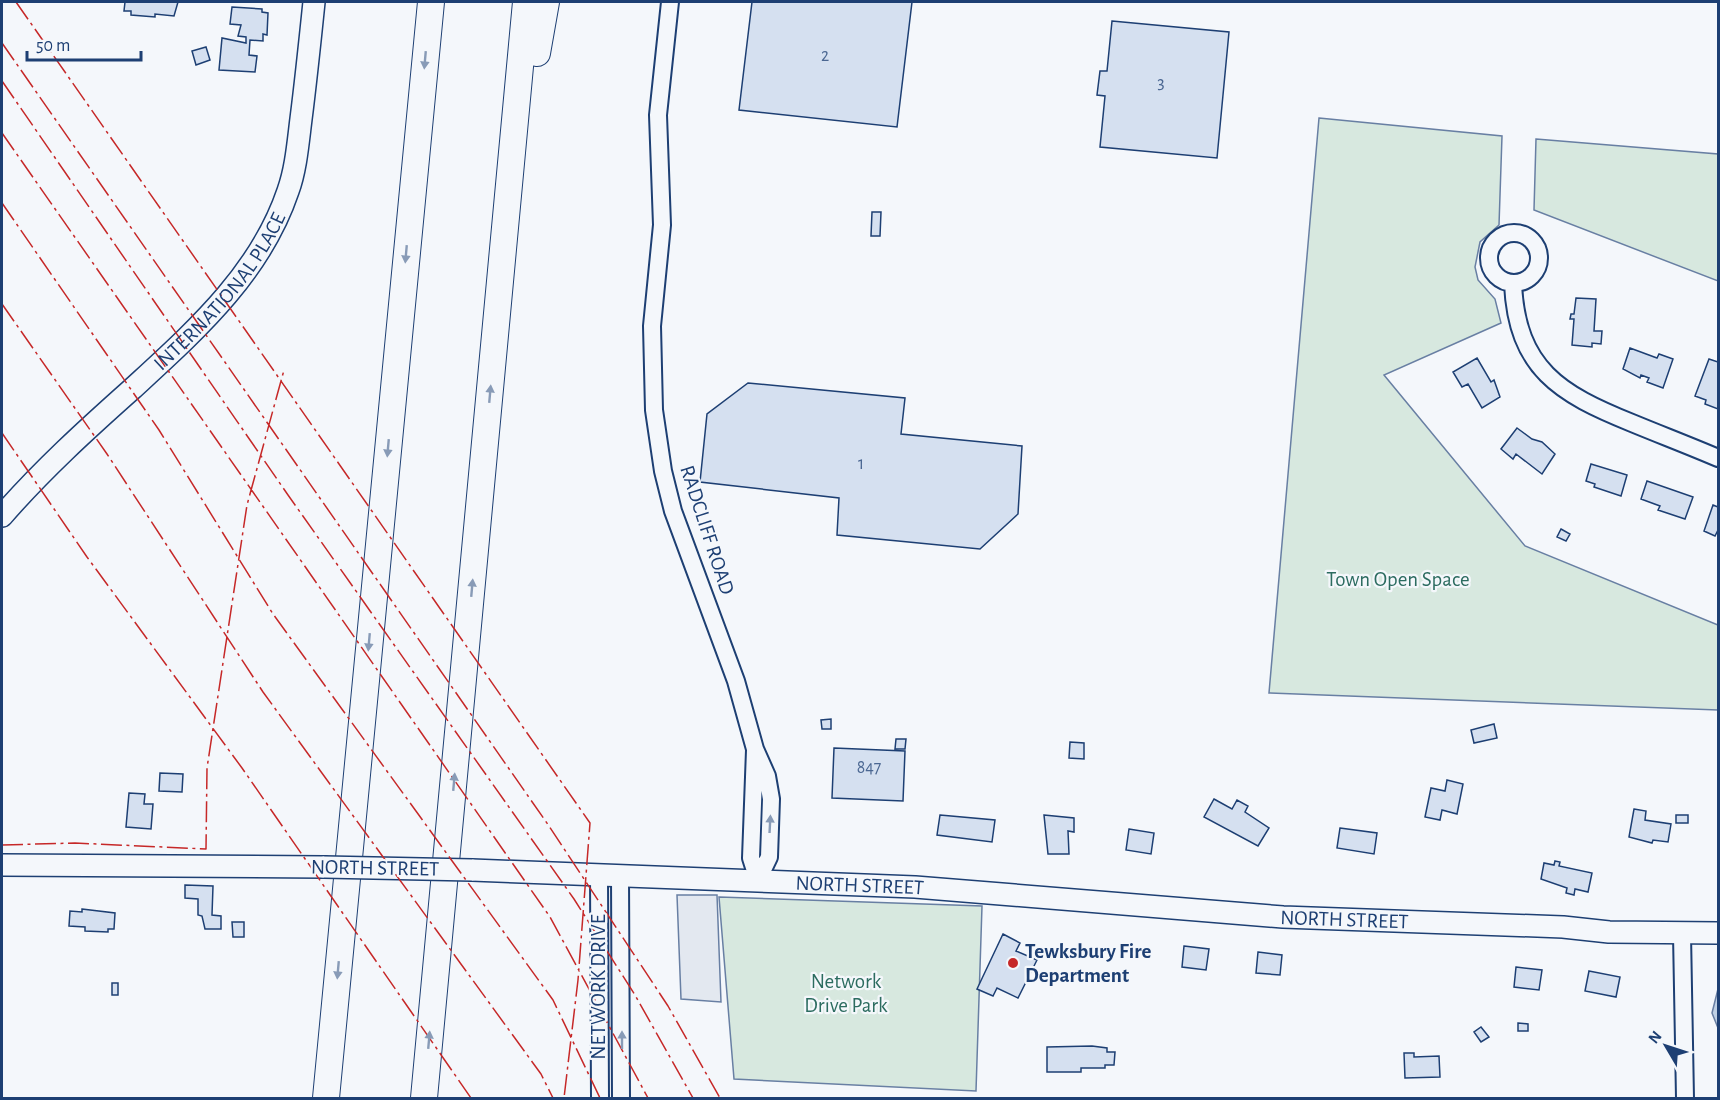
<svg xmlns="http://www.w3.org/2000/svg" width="1720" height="1100" viewBox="0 0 1720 1100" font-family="'Alegreya Sans',sans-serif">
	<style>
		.green { fill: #d7e8df; stroke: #687fa3; stroke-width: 1.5 }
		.parking { fill: #e3e8f0; stroke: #687fa3; stroke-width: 1.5 }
		.water { fill: #bed0e5; stroke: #687fa3; stroke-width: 1.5 }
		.building { fill: #d5e0f0; stroke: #1d3f73; stroke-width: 1.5 }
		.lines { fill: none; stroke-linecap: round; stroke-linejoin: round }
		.minor-casing { stroke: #1d3f73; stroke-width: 20 }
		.major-casing { stroke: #1d3f73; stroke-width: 24 }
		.highway-casing { stroke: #1d3f73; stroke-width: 28 }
		.minor { stroke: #f4f7fb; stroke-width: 16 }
		.major { stroke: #f4f7fb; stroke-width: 21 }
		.highway { stroke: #f4f7fb; stroke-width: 26 }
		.major-bridge-casing { stroke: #1d3f73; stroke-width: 24; stroke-linecap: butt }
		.major-bridge { stroke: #f4f7fb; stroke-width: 21 }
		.power { stroke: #c62828; stroke-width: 1.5; stroke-dasharray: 21 4.5 3 4.5; stroke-linecap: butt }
		.oneway { fill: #889bb7 }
		.poi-dot { fill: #c62828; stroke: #f4f7fb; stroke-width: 2 }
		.labels { text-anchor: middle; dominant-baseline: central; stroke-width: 4.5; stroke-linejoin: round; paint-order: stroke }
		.number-label { font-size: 18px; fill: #4b6792 }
		.street-label { font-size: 21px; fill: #1d3f73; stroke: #f4f7fb }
		.park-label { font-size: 21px; fill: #2c6c60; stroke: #f4f7fb }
		.poi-label { font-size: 21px; font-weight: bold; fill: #1d3f73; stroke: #f4f7fb; text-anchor: start }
	</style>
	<rect width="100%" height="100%" fill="#f4f7fb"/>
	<!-- green -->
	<path class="green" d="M1319,118L1502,136L1499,225L1480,242L1475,267L1478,280L1495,299L1501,323L1384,375L1525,546L1718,625V710L1269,693Z
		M1536,139L1718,154V281L1534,210Z
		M719,897L982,906L976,1091L734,1079Z"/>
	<!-- parking -->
	<path class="parking" d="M677,895H717L721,1002L681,999Z"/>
	<!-- water -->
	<path class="water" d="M1718,989V1028L1712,1013Z"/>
	<!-- building -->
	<path class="building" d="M125,2H178L174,16L155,14V17L131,15V11H124Z
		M752,2H912L897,127L739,110Z
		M232,7L262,9V12L268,13L267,35L263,34V41L250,40L249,55L257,56L255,72L219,70L222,38L246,43V37L238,36L241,25L230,24Z
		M1112,21L1229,32L1217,158L1100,147L1105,96L1097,95L1100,71H1107Z
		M206,47L210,60L196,65L192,51Z
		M872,212H881L880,236H871Z
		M1576,298L1596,299L1594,331H1602L1601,344L1592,343V347L1572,345L1574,319H1570L1571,314H1574Z
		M1630,348L1657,358L1659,354L1673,359L1663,388L1647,382L1649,378L1641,375L1640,378L1623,369Z
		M1477,358L1491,382L1494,380L1500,397L1482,408L1468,384L1462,387L1453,372Z
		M1709,359L1718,362V409L1705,404L1706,400L1695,396Z
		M748,383L905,398L901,434L1022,446L1018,514L980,549L837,535L839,498L700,482L707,414Z
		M1517,428L1532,439L1542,442L1555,454L1542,474L1516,454L1513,459L1501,449Z
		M1591,464L1627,475L1621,496L1594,487L1595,484L1586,481Z
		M1647,481L1693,497L1685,519L1658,510L1660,506L1641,499Z
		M1713,505L1718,507V530L1715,536L1704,531Z
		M1561,529L1570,534L1566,541L1557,537Z
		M831,719V729H822L821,720Z
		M1494,724L1497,738L1474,743L1471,730Z
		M896,739H906L905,749H895Z
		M1070,742L1084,743V759L1069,758Z
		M834,748L905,751L903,801L832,798Z
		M160,773L183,774L182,792L159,791Z
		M1447,780L1463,784L1457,814L1442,810L1440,820L1425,817L1431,788L1445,791Z
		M129,793L145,794L144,804H153L151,829L126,827Z
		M1214,799L1232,809L1237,800L1248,806L1245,812L1269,828L1258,846L1204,817Z
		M1634,809L1646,811L1645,820L1671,824L1668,842L1653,840L1652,843L1629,837Z
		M940,815L995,820L992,842L937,835Z
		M1044,815L1074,818V832L1068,831L1069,854H1048Z
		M1676,815H1688V823H1676Z
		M1340,828L1377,833L1374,854L1337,848Z
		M1129,829L1154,833L1151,854L1126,850Z
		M1555,861L1560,862L1559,866L1592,873L1588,892L1575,889L1574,895L1566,893L1567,888L1541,879L1544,863L1554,865Z
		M185,885L213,886L212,915L221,916V929H205L202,916L198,915V899L185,898Z
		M82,909L115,913L114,929H108V932L85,931V927L69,926L70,911L82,912Z
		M232,922H244V937H233Z
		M1003,934L1020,943L1016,951L1037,960L1018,998L997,988L993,996L977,989Z
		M1184,946L1209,949L1206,970L1182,967Z
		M1258,952L1282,955L1280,975L1256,973Z
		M1516,967L1542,970L1539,990L1514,987Z
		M1589,971L1620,977L1616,997L1585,991Z
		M112,983H118V995H112Z
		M1518,1023L1528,1024V1031H1518Z
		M1481,1027L1489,1037L1481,1042L1474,1032Z
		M1092,1046L1107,1048V1052H1115L1114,1065H1105V1068H1081V1072H1047V1047Z
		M1404,1053H1414V1057L1439,1056L1440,1077L1405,1078Z"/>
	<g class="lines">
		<defs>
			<path id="minor" d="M670,2L658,115L662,225L652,326L654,410L663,471L673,511L736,681L755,749L767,776L771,799L769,857L758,880
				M1489 258a25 25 0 1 1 50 0a25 25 0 1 1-50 0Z
				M1513,284C1517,369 1560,394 1632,423C1661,435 1690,446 1718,458
				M755,750L751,858L758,880
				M599,876L600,1098
				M620,876L621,1098
				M1682,934L1685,1098"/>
			<g id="major">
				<path id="s1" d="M2,516C41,471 87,429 132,389C195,331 260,274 288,191C296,169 298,143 301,119C306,80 310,41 314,2"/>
				<path d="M2,865L324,867"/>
				<path id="s2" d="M472,870L915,887L1283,917L1563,927L1609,932L1718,933"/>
			</g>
			<path id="highway" d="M537,53L546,2
				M326,1098L431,2
				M424,1098L526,2"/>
		</defs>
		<!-- minor casing -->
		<use href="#minor" class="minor-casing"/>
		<!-- major casing -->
		<use href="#major" class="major-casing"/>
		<!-- highway casing -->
		<use href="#highway" class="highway-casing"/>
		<!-- minor -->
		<use href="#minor" class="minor"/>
		<!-- major -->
		<use href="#major" class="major"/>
		<!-- highway -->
		<use href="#highway" class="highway"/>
		<defs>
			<path id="major-bridge" d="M324,867L472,870"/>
		</defs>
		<!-- major-bridge casing -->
		<use href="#major-bridge" class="major-bridge-casing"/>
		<!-- major-bridge -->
		<use href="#major-bridge" class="major-bridge"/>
		<!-- power -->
		<path class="power" d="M16,2L590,823L578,980L564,1098
			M2,43L549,826L668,1006L720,1098
			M2,81L288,495L574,899L635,995L693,1098
			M2,133L550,917L648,1098
			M2,203L159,430L273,614L553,1000L600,1098
			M2,304L107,454L263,692L541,1074L553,1098
			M2,433L87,557L242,768L471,1098
			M2,845L75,843L206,849L207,768L247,505L284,370"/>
	</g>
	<!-- one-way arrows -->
	<defs><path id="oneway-solid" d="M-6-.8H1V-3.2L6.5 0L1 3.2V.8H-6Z" transform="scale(1.5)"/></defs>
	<g class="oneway">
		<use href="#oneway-solid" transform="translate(425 60) rotate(95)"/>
		<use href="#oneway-solid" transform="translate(406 254) rotate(95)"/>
		<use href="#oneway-solid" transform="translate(490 394) rotate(-85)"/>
		<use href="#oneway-solid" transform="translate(388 448) rotate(95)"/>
		<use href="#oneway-solid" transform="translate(472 588) rotate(-85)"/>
		<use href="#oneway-solid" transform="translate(369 642) rotate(95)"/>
		<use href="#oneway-solid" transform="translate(454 782) rotate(-85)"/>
		<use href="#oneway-solid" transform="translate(770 824) rotate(-87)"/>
		<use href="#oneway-solid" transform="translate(338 970) rotate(95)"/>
		<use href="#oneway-solid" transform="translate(429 1040) rotate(-85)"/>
		<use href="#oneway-solid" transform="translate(622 1040) rotate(-90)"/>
	</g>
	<!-- markers -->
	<circle class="poi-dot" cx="1013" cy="963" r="6"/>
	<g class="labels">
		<!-- number labels -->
		<g class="number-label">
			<text x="825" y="56">2</text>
			<text x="1161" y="83">3</text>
			<text x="861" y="464">1</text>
			<text x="869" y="768">847</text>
		</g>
		<!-- street labels -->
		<g class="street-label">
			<text stroke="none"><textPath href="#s1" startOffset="314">INTERNATIONAL PLACE</textPath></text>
			<text transform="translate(707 530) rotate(72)">RADCLIFF ROAD</text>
			<text transform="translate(375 868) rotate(1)">NORTH STREET</text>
			<text stroke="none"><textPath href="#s2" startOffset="388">NORTH STREET</textPath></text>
			<text stroke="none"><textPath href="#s2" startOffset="874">NORTH STREET</textPath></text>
			<text transform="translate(598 987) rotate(-90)">NETWORK DRIVE</text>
		</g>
		<!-- park labels -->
		<g class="park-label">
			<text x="1398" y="579">Town Open Space</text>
			<text x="846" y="981">Network<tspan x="846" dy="24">Drive Park</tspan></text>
		</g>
		<!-- poi labels -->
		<g class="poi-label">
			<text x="1025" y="951">Tewksbury Fire<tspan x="1025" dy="24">Department</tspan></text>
		</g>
	</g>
	<!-- border -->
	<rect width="1720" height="1100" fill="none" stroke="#1d3f73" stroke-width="6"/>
	<!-- north arrow -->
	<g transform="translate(1666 1046) rotate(309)" stroke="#f4f7fb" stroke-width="4.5" paint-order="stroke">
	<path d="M0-4.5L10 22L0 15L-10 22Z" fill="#1d3f73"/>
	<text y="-9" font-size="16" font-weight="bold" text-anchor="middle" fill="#1d3f73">N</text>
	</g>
	<!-- scale -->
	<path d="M27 51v9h114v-9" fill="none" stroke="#1d3f73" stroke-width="3"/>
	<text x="36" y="51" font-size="18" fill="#1d3f73" stroke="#f4f7fb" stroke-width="4.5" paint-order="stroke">50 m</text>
</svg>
